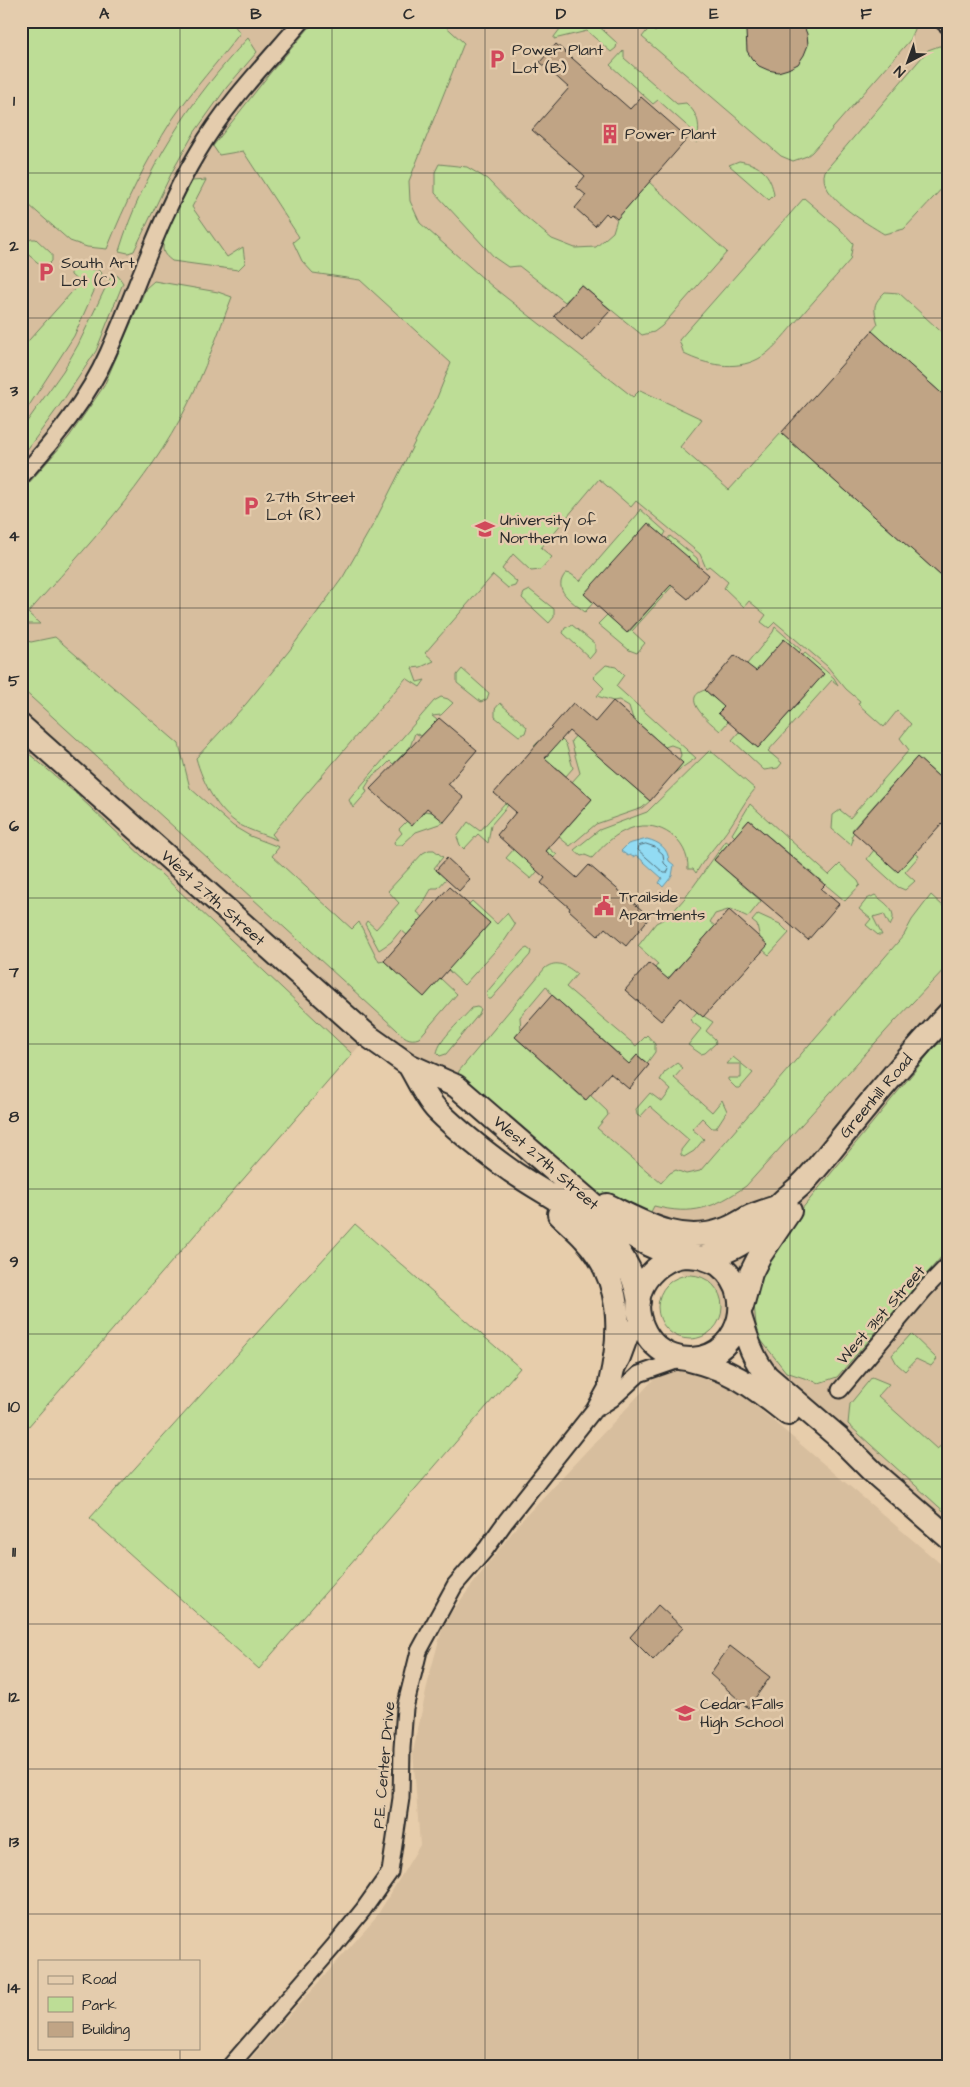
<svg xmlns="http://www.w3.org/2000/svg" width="970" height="2087" viewBox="0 0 970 2087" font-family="'Architects Daughter',sans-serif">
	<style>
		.built { fill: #d7be9e }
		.green { fill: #bddd96; stroke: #748460 }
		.water { fill: #92dbf3; stroke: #6995a3 }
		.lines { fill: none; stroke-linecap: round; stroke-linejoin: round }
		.shore { stroke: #54717b; stroke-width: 1 }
		.building { fill: #c0a485; stroke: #2b2b2b }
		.street-casing { stroke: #2b2b2b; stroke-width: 19 }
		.secondary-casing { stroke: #2b2b2b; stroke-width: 26 }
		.street { stroke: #e4ccad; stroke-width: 15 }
		.secondary { stroke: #e4ccad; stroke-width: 22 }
		.grid { fill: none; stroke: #2b2b2b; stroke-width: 1; stroke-opacity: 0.55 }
		.labels { text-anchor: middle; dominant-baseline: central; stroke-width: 5; stroke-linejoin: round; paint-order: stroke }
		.poi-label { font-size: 16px; fill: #2b2b2b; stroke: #e4ccad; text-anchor: start }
		.street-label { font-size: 16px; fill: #2b2b2b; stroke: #e4ccad }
		.neatline { fill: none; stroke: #2b2b2b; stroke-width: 2 }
		.grid-label { font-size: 16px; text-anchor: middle; font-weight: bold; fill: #2b2b2b }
	</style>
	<rect width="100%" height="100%" fill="#e7cdab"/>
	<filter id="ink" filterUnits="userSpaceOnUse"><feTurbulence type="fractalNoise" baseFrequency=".02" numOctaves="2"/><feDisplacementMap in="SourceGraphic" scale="10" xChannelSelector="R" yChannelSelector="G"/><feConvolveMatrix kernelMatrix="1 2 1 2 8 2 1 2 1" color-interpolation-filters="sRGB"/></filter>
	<g filter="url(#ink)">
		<!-- built -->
		<path class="built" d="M21,21H949V1533L751,1352L684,1275L617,1209L368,1036L21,1435Z
			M682,1367L717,1373L949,1571V2066H244L375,1919L420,1845L413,1752L430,1673L444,1622L520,1522L654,1379Z"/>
		<!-- green -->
		<path class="green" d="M21,21H231L240,33C218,62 193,89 172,120C146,161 125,204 107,249L87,247L70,241L21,198Z
			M315,21H440L464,43L409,181L410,201L420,223L494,288L633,397L640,390L702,419L680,447L729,490L781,433L940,575L949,565V786L917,757L852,830L854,832L851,837L853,840L851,845L832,829L833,815L840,810L850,818L909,750L900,738L911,724L897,711L884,727L858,704L860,701L846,689L827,666L775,622L769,628L761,622L766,615L749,601L744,607L724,588L728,582L709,566L706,568L700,554L636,501L631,507L599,479L541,548L552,557L540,570L531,571L513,554L502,569L517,582L515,586L508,588L493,575L425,653L434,661L421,667L412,668L417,682L425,680L420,687L406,678L272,834L277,840C265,835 251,831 240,825C217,811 203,783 196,758L246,704L289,651L343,577L375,521L436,400L451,363L360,280L313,273L302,261L293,242L299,237L243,151L219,155L213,146L271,72Z
			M559,21H593L617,43L616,48L611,52L587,31L554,39V37L563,25Z
			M665,21H916L917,24L911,39L812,152L807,156L793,161L781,156L642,37L650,27L655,32Z
			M248,38L257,52L227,87L194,133L173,170L134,251L128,253L119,251C144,170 190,100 248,38Z
			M939,46L949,47V184L947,183L904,229L884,234C867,223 816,196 825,171L928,50Z
			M624,50V58L677,104L686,103C700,116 700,126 697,143L690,137L694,132L658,100L653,104L610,65Z
			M739,161C760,164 771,174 774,195L769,200L729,165Z
			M439,164L467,167L487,179L515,208L552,239L575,248L596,247L613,232L617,219L649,182L727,252L662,326L654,332L642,335L581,285L565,302L519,266L508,267L495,258L435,193V172Z
			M206,180L192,207L227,257L243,247L245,263L238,270L172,261C167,257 163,254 163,248C163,234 185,195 192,181Z
			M804,198L839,228L853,243L850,260C831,282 812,303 794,324C783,336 772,352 758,359C735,371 706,365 684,354L679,340Z
			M31,239H36L52,254V261L47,266H42L25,252L24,245Z
			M76,266L100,271L102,273L74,336L21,418V349L80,283L71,275V270Z
			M112,274L118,276L123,283L96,351L62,402L21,458V430L63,371L78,345Z
			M154,281L218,292L232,297C218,333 205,371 187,406C148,484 85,548 28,613L40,624H21V492L69,437L104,386L146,288Z
			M885,292L899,293L949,339V400L872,331L878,324C873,307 873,304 885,292Z
			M640,509L666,532L663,537L585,594L593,603L585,612C572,601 551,590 566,573L571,574L580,581L638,514Z
			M670,536L697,558L700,568L694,562L632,631L645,643L637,653L629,650L598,624L607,615L628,633L691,562L667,540Z
			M530,590L554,609V617L549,623L522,598L524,593Z
			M572,625L595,644V652L590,658L563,633L565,628Z
			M775,627L801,650L798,653L784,640L719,713L728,722L720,731C711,723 678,698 705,690L717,701L773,632Z
			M55,637L179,744L190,788L233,826L250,836L279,847L272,856L352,929L359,922L379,962L384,961L425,995L440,978L457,994L419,1038C409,1042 403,1036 396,1029L21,688V639L31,642Z
			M805,653L834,678L838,685L832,680L768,751L782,763L778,768L764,770L732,740L739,732L758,748L823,675L802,656Z
			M606,665L616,667L624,675L616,686L696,758L673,774L681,755L679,748L671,745L665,747L633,719L629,706L619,700L613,701L597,696L604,688L593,677Z
			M462,669L489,693L487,699L481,702L457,683V675Z
			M441,697L448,699L453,703L441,715L432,716L437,720L421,736L415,733L410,747L393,764L390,761L381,770L373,775L365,788L367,792L353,808L349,800L353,795L434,701Z
			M500,703L527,727L525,733L519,736L495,717V709Z
			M588,722L580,740L650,801L642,808L596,824L570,846L559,837L592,799L572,782L580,773L571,741Z
			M560,738L566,744L573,768L566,776L556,767L551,773L540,764L546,756L534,746L538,742Z
			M21,747L74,792L352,1054L21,1435Z
			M710,750L755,789C745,801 739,813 731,825C720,842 706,855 696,873L693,869H688C689,840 659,819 632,828C615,833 603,846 592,858L585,855L581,856L574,850L599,830L647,812Z
			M505,803L509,804L491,825L488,843L478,834L464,849L460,845L457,837L468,822L480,831Z
			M750,804L829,875L840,864L858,881L860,885L845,901L749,820L735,837L732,834Z
			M424,811L432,812L445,822L416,832L402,845H395L394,842L402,833L399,829L407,821L412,825Z
			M726,841L729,843L714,860L761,901L748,917L731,909L715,914L710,922L715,926L664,983L655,968L658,964L638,946L656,923L668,917L685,898Z
			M549,848L557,855L542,866L531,879L506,858L514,849L533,866Z
			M429,850H434L443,857L434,868L446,879L438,888H432C426,897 424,904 417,912L423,917L407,935L401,930L391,942L379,950L365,924L367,921L376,929L399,903L388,891L423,853Z
			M874,850L915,853L919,856L905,872L915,881L905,890L898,887L867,859Z
			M875,895C886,904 899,911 890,926L884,914L873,917L882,935H878L866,925L871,919L859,909L867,899Z
			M931,895L943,906L949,900V964L894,1022L746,1186C714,1208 693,1216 654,1206L648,1218L659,1244L457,1078L459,1071L545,968C557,959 567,966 577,974L566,987L636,1046L647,1035L655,1044V1052L647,1063L637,1055L624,1071L623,1058L552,995L546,986L520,1017L521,1030L515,1037L585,1100L590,1095L607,1111L608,1115L597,1128L661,1183L670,1173L676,1170L686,1174L700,1171L904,935L912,920Z
			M472,901L497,924L507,913L515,925L505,940L464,985L448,970L469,904Z
			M758,914L780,924L789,933L769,955L763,950L767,945L760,938L757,925L752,921Z
			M527,948L531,951L530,955L491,999H488L486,993L523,950Z
			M477,1007L481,1009L479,1014L446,1054L440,1056L437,1053C439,1039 463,1019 472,1008Z
			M697,1012L713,1022L706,1031L715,1039L716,1043L705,1053L701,1054L688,1045L701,1029L690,1020Z
			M949,1034V1248L837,1377L819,1383L786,1372L757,1335L752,1283L801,1210L932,1050Z
			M733,1057L753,1073L740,1088H736L728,1080V1078H741V1064H727Z
			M677,1063L683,1068L674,1078L712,1112L722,1100L727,1111L716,1128H712L702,1118L692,1129L704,1139L694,1151L684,1157L681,1155V1150L689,1140L650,1106L640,1117L637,1115L636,1109L650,1093L662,1102L671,1090L660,1080L665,1072Z
			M355,1224L520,1368L259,1669L90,1518Z
			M658 1307a32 32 0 1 1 64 0a32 32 0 1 1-64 0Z
			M911,1334L937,1359L931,1366L916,1359L905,1371L897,1364L892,1355Z
			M872,1377L889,1384L878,1396L937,1449L949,1439V1516L848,1424L850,1404Z"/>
		<!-- water -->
		<path class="water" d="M647,839C659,842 668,848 669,861L674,865L672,876L663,887L659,883L662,878L636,855L633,857L630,855L628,856L621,851L628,844Z"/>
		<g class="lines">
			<!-- shore -->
			<path class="shore" d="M646,844L655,847L663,854L664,863L669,868L667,873H664L638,850L639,846Z"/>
		</g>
		<!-- building -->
		<path class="building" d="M751,21H802L807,34L808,45L804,55L798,64L788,69L778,72L768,70L759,66L752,59L747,51L746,31Z
			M556,44L630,109L641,97L688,138L617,219L611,214L609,216L606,213L595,226L575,208L586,195L576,187L585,176L532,130L569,88L540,62Z
			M581,285L611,310L582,341L554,316Z
			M872,331L949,400V565L940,575L781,433Z
			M648,523L709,575L688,599L671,585L627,633L584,594Z
			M784,639L824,674L758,748L718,713L724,707L705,690L735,655L756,671Z
			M613,701L683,763L650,801L569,731L545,758L592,799L546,851L577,878L589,865L650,917L626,946L605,928L598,936L569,910L570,908L541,883L545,878L497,835L516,812L494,793L573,703L595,722Z
			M439,718L477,750L448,784L464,798L444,822L427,808L412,826L370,789Z
			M917,757L949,786V829L942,823L898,872L852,831Z
			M749,820L825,885L821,889L839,904L808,940L714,860Z
			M447,858L470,879L459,891L436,870Z
			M449,887L490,923L424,997L384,961Z
			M729,910L768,945L703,1017L681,998L661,1021L625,990L649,963L668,979Z
			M552,995L629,1064L637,1055L649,1065L629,1089L610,1073L586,1100L515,1037Z
			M658,1605L683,1628L653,1660L630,1637Z
			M730,1646L770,1677L748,1708L710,1674Z"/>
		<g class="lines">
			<defs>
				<path id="street" d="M942,21L949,27
					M21,477C55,439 87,400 108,353C138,286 160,215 198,152C226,104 266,63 302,21
					M840,1390L925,1289L949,1264
					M598,1408L612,1399L639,1374L682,1359
					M230,2066L333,1947L363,1910L390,1872L401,1798L402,1748L405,1708L419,1651L455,1585L486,1549L506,1521L594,1410L622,1359L639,1313"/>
				<path id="secondary" d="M21,726L368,1036L409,1065L456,1086L617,1225C638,1240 658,1253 685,1256
					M409,1065C418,1080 426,1099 437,1110C459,1132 486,1153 511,1171C565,1208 628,1230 639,1302
					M607,1205C644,1223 680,1245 723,1230C733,1227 741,1221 751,1216C759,1213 767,1210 776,1207
					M559,1214C567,1222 577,1230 584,1238C623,1279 622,1332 610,1383
					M702,1258C708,1260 715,1262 719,1265C766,1301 728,1375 673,1356C645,1347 630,1311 643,1285C651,1270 668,1257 685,1256C692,1256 698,1258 704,1257C719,1255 737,1248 749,1238C760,1230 767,1217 777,1207C785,1198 795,1191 804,1182C822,1163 838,1141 855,1121C885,1084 916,1048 949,1013
					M742,1306L751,1273L759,1257L790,1211
					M740,1316C747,1338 752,1358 767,1376L838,1437L873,1472L949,1538
					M690,1360C735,1371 752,1386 788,1414"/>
			</defs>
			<!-- street casing -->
			<use href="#street" class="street-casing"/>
			<!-- secondary casing -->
			<use href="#secondary" class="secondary-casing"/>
			<!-- street -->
			<use href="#street" class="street"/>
			<!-- secondary -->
			<use href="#secondary" class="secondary"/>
		</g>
	</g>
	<!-- grid -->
	<path class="grid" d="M180,21V1961M332,21V2066M485,21V2066M638,21V2066M790,21V2066M21,173H949M21,318H949M21,463H949M21,608H949M21,753H949M21,898H949M21,1044H949M21,1189H949M21,1334H949M21,1479H949M21,1624H949M21,1769H949M21,1914H949M180,2048V2066"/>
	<!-- icons -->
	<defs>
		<symbol id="parking-bare" viewBox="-9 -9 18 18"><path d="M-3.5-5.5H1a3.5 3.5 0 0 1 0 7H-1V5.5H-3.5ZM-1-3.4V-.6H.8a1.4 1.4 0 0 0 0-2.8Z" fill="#d1495b" stroke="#e4ccad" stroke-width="2.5" paint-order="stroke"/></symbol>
		<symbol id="building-bare" viewBox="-9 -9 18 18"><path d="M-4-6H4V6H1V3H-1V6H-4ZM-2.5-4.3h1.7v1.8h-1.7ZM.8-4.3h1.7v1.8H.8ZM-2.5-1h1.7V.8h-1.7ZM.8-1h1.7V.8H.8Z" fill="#d1495b" stroke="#e4ccad" stroke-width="2.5" paint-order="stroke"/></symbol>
		<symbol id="university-bare" viewBox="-9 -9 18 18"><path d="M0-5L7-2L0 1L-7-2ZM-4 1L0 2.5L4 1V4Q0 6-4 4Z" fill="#d1495b" stroke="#e4ccad" stroke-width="2.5" paint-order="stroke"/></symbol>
		<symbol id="civic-bare" viewBox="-9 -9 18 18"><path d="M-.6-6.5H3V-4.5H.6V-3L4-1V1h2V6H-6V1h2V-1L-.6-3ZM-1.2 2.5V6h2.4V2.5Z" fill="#d1495b" stroke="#e4ccad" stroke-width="2.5" paint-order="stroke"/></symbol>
		<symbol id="school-bare" viewBox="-9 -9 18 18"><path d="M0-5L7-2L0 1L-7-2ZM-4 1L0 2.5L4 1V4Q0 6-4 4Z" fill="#d1495b" stroke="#e4ccad" stroke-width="2.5" paint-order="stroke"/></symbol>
	</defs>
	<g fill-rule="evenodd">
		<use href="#parking-bare" x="483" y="45" width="28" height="28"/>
		<use href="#building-bare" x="596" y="120" width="28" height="28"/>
		<use href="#parking-bare" x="32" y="258" width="28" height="28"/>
		<use href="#parking-bare" x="237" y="492" width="28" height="28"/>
		<use href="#university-bare" x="471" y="515" width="28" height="28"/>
		<use href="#civic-bare" x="590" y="892" width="28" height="28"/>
		<use href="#school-bare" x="671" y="1699" width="28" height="28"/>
	</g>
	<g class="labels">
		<!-- poi labels -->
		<g class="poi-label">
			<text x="512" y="50">Power Plant<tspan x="512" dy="18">Lot (B)</tspan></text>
			<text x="625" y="134">Power Plant</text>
			<text x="61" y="263">South Art<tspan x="61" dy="18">Lot (C)</tspan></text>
			<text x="266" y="497">27th Street<tspan x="266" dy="18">Lot (R)</tspan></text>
			<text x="500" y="520">University of<tspan x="500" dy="18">Northern Iowa</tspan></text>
			<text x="619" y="897">Trailside<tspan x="619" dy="18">Apartments</tspan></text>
			<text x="700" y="1704">Cedar Falls<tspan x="700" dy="18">High School</tspan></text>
		</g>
		<!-- street labels -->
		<g class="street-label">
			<text transform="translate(213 898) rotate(42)">West 27th Street</text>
			<text transform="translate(876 1096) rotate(-50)">Greenhill Road</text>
			<text transform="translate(546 1163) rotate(41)">West 27th Street</text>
			<text transform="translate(881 1315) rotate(-49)">West 31st Street</text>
			<text transform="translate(384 1765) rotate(-85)">P.E. Center Drive</text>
		</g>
	</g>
	<!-- margin -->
	<rect width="970" height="2087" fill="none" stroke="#e4ccad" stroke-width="55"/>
	<!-- legend -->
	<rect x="38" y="1960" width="162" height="90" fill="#e4ccad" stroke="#9a8c79"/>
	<rect x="48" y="1976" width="25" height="8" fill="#e4ccad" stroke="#9a8c79"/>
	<text x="82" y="1984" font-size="15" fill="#2b2b2b">Road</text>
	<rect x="48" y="1997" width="25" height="15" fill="#bddd96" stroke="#9a8c79"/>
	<text x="82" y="2010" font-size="15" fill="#2b2b2b">Park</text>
	<rect x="48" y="2022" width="25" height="15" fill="#c0a485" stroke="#9a8c79"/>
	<text x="82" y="2034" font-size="15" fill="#2b2b2b">Building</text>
	<!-- north arrow -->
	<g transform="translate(908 62) rotate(221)" stroke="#e4ccad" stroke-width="4" paint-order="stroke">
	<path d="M0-4L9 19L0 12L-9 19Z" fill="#2b2b2b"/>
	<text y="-8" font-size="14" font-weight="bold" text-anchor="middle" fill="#2b2b2b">N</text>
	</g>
	<rect x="28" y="28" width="914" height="2032" class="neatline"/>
	<g class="grid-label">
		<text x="104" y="19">A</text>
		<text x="256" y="19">B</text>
		<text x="409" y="19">C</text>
		<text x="561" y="19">D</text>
		<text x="714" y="19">E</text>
		<text x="866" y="19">F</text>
		<text x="14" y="106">1</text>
		<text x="14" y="251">2</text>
		<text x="14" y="396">3</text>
		<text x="14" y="541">4</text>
		<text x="14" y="686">5</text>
		<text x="14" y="831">6</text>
		<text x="14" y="977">7</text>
		<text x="14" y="1122">8</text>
		<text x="14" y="1267">9</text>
		<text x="14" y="1412">10</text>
		<text x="14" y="1557">11</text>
		<text x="14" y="1702">12</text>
		<text x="14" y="1847">13</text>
		<text x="14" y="1993">14</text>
	</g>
</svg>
